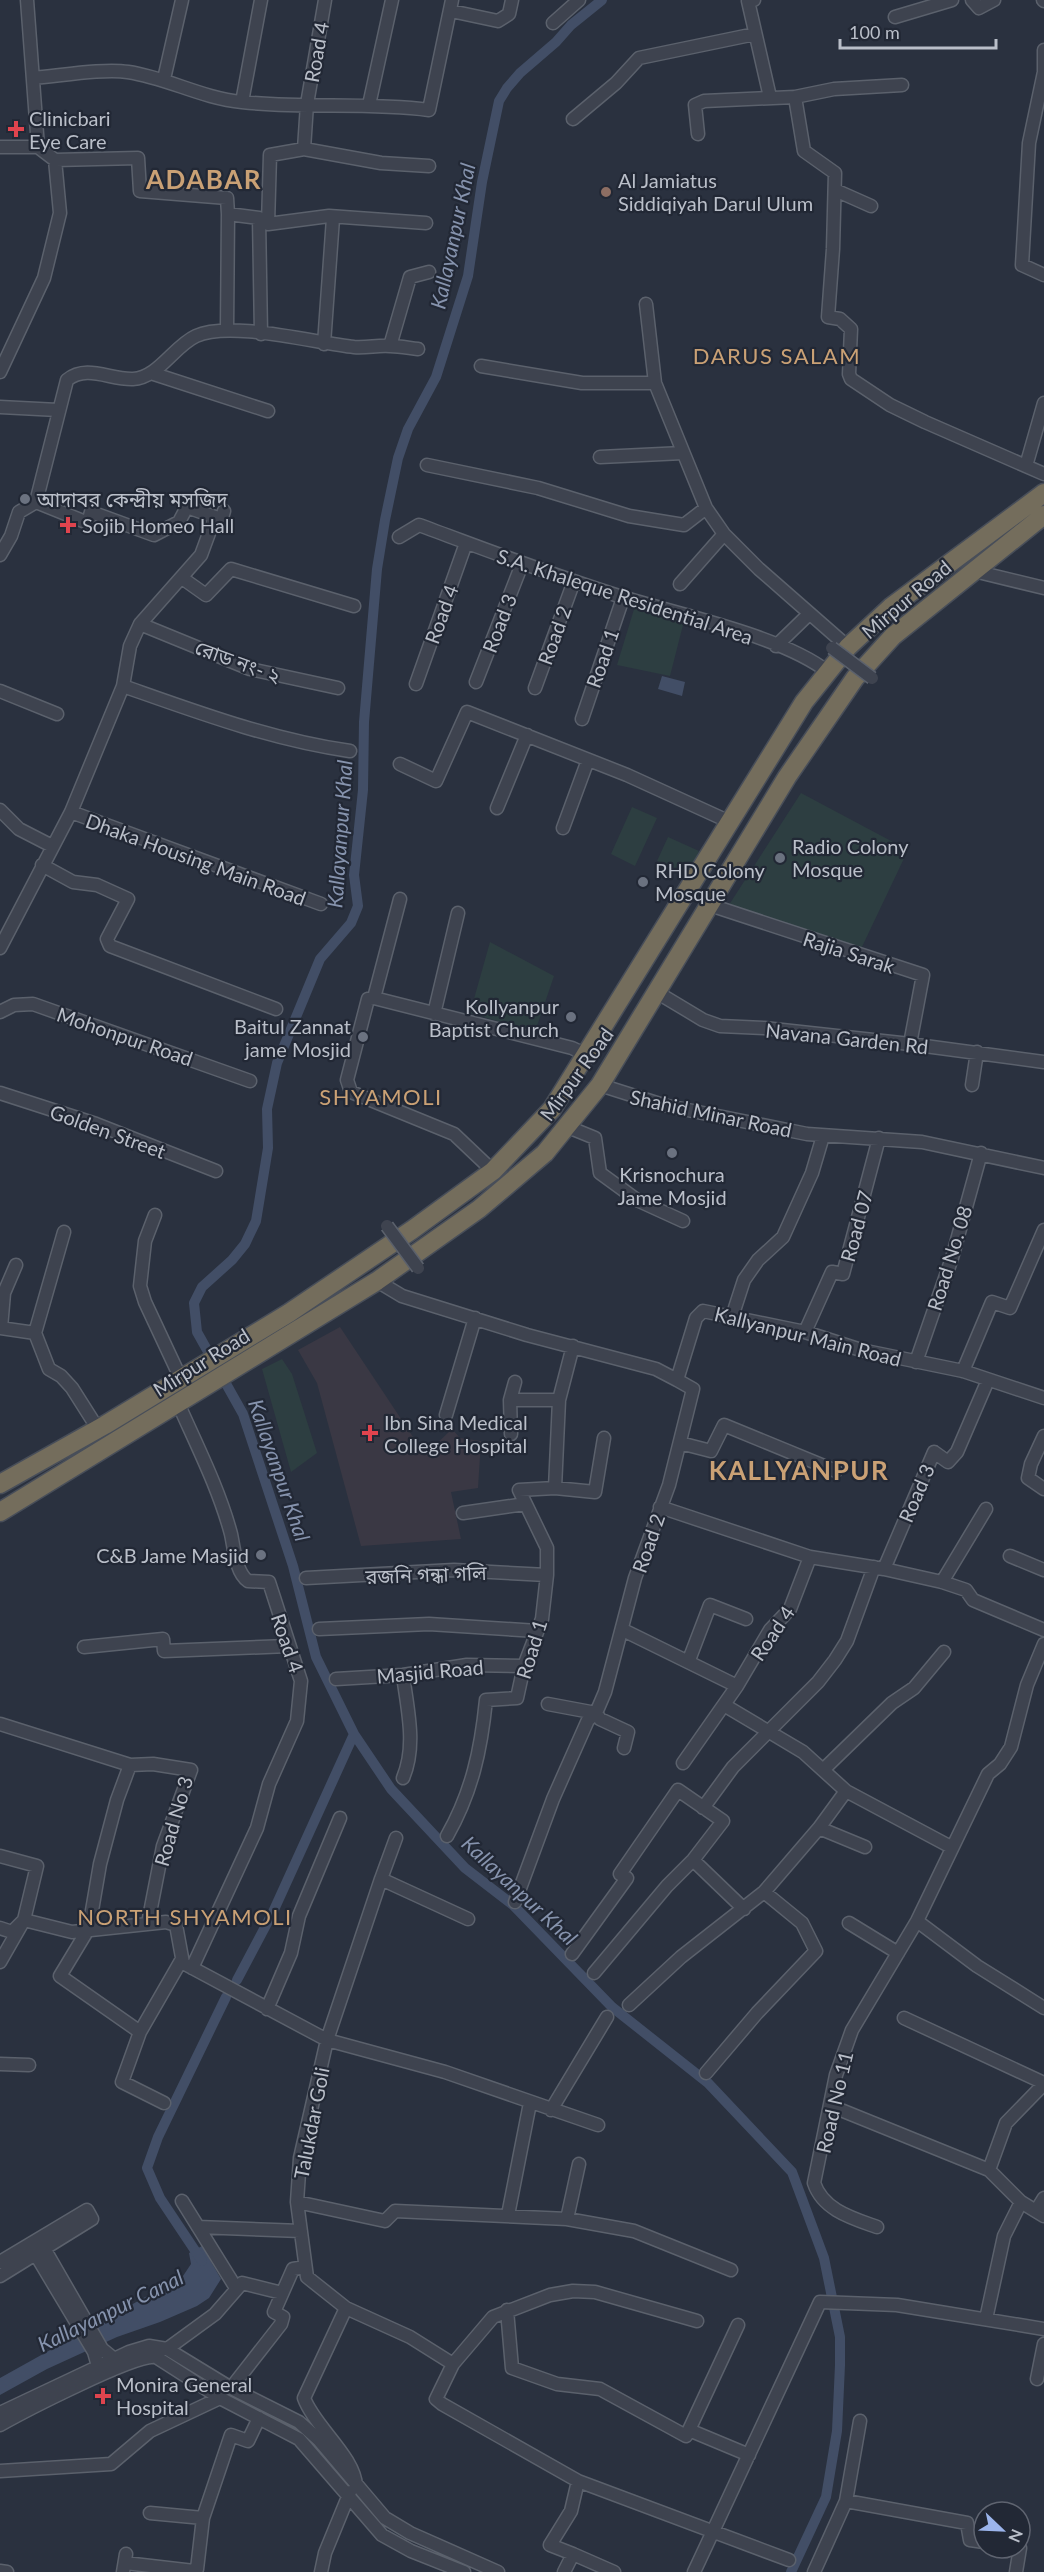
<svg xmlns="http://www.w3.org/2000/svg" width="1044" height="2572" viewBox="0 0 1044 2572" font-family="Lato,'Noto Sans Bengali',sans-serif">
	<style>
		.medical { fill: #3a3844 }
		.green { fill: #2d3e41 }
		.water { fill: #424e66 }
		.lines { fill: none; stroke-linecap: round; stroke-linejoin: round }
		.canal { stroke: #424e66; stroke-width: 10 }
		.minor-casing { stroke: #5b616c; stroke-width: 15 }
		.highway-casing { stroke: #484e59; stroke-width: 21 }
		.minor { stroke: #3e434f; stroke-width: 12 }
		.highway { stroke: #746d5c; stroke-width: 18 }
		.minor-bridge-casing { stroke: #5b616c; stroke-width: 15; stroke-linecap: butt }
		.minor-bridge { stroke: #3e434f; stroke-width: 12 }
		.health-dot { fill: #e0444e; stroke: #222835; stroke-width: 2 }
		.education-dot { fill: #8d6e63; stroke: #222835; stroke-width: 2 }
		.worship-dot { fill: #6b7280; stroke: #222835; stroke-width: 2 }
		.labels { text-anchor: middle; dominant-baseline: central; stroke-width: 4.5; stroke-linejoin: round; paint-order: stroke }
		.street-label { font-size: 20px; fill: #babfc9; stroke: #222835 }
		.poi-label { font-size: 20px; fill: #babfc9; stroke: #222835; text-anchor: start }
		.water-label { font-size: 21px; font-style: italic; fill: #8693ad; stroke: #222835 }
		.quarter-label { font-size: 22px; letter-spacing: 1.5px; fill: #caa175; stroke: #222835 }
		.district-label { font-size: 26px; font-weight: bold; letter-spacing: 1.5px; fill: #caa175; stroke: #222835 }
	</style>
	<rect width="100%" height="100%" fill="#2a313f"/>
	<!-- medical -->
	<path class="medical" d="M340,1327L425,1455L452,1429L460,1438L481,1441L478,1488L451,1492L461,1539L361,1546L317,1383L298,1350Z"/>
	<!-- green -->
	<path class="green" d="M635,606L684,621L670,676L617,665Z
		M801,793L908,850L860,951L727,908Z
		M632,807L657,818L635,866L611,854Z
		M668,837L699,851L686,877L657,861Z
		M490,942L554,976L535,1032L470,1013Z
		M282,1359L292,1374L317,1453L291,1472L262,1369Z"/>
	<!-- water -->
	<path class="water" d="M662,676L685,682L682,696L658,689Z
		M202,2246L221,2279L209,2298L197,2306L160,2322L117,2337L47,2369L0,2395V2378L183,2276L191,2264L189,2253Z"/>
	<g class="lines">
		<!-- canal -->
		<path class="canal" d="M602,0L571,25L556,42L520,73L507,88L499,101L482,182L468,276L436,377L408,429L398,458L385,520L377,569L364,722L363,790L354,875L358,906L351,923L320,959L277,1063L267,1109L268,1148L256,1221L245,1244L232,1260L202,1287L194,1303L197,1332L243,1414L293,1566L316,1657L354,1734L391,1789L465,1868L513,1905L612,2007L708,2083L792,2172L824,2258L840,2337V2365L837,2431L826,2497L791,2572
			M237,1980L273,1912L354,1734
			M202,2261L160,2198L147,2168L158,2137L226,1997"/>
		<defs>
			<path id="minor" d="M754,0L748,1L770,97
				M972,0L979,8L994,0
				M1043,0L1044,1
				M451,11L498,21L509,14L512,0
				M895,17L952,0
				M553,23L579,0
				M1044,50V72L1029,143L1022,265L1044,275
				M33,78C59,76 104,68 128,72C168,78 201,98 242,102C304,109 367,102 429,110L452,0
				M164,79L182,0
				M795,97L834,89L902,85
				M242,102L261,0
				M369,105L392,0
				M573,119L616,83L639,58L755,34
				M698,134L695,105L704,101L795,97L804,151L835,173L833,249L828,317L840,319L851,329L849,374L851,379L890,405L925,422L1044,474
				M0,147H38
				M304,149L307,104L325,0
				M55,160L138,158L140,191L227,198L228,214L259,218L268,224L329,216L426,223
				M835,190L871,206
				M259,218L261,334
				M268,224L270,155L304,149L381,163L429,166
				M646,304L655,383L706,508L724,534L759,569L848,647
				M227,329L228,214
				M324,344L333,218
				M390,346L410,277L429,272
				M481,366L582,383H655
				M0,372L44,278L60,213L55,160L38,147L27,0
				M151,373L268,411
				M0,407L58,410
				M600,457L683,453
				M427,465L538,488L629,516L684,525L706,508
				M1026,466L1044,403
				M36,502L88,523L91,512L154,535L179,522L187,507L215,517
				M399,537L419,525C487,550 554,576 622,597C680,615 782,636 828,672
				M0,555L11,536L19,512L36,502L67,380C87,364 110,380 133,379C158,378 174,346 196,336C230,320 315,343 354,347C367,348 378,345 390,346C399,346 409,348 418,349
				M974,571L1044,588
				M182,578L206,595L231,569L354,606
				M680,584L724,534
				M140,624L250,669L338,688
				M776,646L808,615
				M476,682L522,564
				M416,684L466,543
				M123,686C197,712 272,740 350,751
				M535,688L574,581
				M0,691L57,714
				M582,719L623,598
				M400,764L436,781L467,712L627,775L730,822
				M497,808L527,735
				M0,810L19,829L52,846
				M71,812L321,904
				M563,828L588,760
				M42,865L73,882L97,885L128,899L107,939L110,946L276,1009
				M710,905L923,975L910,1044
				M0,948L71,812L123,686L130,646L140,624L201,555L215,517L221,521L224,511
				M658,993L703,1020L720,1026L764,1028L910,1044L1044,1062
				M374,998L400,899
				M0,1012L14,1005L33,1004L250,1081
				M434,1014L458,913
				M600,1085L663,1105L807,1134L922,1142L1044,1168
				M972,1085L977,1052
				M0,1093L96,1124L216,1171
				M568,1127L595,1138L600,1173L637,1200L683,1221
				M493,1171L454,1134L351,1092L347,1080L368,999L374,998L572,1048L587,1055
				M155,1215L145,1241L140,1286L145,1302L181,1379
				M377,1281L402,1296L527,1335L656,1369L677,1380L696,1318L703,1311L805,1332L861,1350L963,1371L1044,1398
				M732,1317L744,1280L758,1260L783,1237L812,1173L823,1136
				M0,1328L35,1333
				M1,1328L4,1293L16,1265
				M805,1332L832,1272L843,1274L879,1138
				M35,1333L49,1369L61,1376L72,1388L98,1429
				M35,1333L64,1232
				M916,1362L952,1258L981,1153
				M963,1371L992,1302L1010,1308L1044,1230
				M510,1400H559
				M178,1403C197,1446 219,1489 231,1534C234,1548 236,1573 248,1581L269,1582L301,1681L297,1721L269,1784L257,1828L192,1968
				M446,1415L475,1318
				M511,1434L510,1400L515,1382
				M1044,1436L1031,1464L1028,1478L1044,1489
				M680,1443L711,1451L724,1425L836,1471
				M555,1488L595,1492L604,1438
				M660,1507L810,1557L884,1569L942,1582L966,1590L973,1600L1044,1630
				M463,1513L525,1504
				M1010,1556L1044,1570
				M884,1569L934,1452L948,1462L957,1452L988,1380
				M306,1578L454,1570L547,1575
				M942,1582L986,1509
				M319,1629L429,1624L537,1631
				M623,1630L737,1686
				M84,1647L163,1639L164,1651L288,1646
				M689,1660L710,1605L746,1619
				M336,1679L403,1675L467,1665L524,1666
				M548,1704L596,1713L600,1719L628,1732L624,1748
				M724,1705L803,1752L846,1791L951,1847
				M0,1724L130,1765L153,1764L191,1770L163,1846L148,1923
				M683,1763L737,1686L770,1630L790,1609L810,1557
				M130,1765L117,1800L100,1864L89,1928L60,1976L140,2032
				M824,1769L892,1703L914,1688L944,1652
				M403,1778C417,1745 407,1708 403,1675
				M703,1808L733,1767L818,1682L835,1660L847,1641L874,1567
				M819,1828L865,1847
				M447,1836C472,1792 481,1750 486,1700L517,1698L524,1666L542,1619L547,1575V1548L519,1490L555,1488L559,1400L573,1346
				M0,1856L37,1866L24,1920L0,1962
				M693,1860L744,1909
				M381,1879L396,1838
				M515,1902L553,1799L588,1720L596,1713L605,1692L635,1578L669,1485L693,1389L677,1380
				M468,1919L381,1879L327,2040L445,2072L598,2125
				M917,1921L977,1966L1044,2008
				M849,1923L898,1953
				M0,1928L12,1932L24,1920L72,1932L166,1922L176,1925L183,1963L327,2040L300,2158L297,2202L307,2277L346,2308L304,2398C314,2426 355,2457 356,2486
				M572,1954L627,1878L620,1874L678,1790L723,1821L693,1860L667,1886L594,1973
				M629,2005L681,1957L764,1892L819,1828L846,1791
				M267,2009L291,1953L299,1916L340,1818
				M904,2018L1044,2083
				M0,2064L29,2065
				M706,2073L757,2013L816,1951L802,1923L764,1892
				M164,2103L122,2082L140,2032L182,1959
				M831,2106L989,2170L1021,2202L1044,2216
				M551,2110L607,2017
				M989,2170L1006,2123L1044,2084
				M182,2201L236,2288
				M297,2202L385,2221L395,2211L567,2219L579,2164L567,2219L634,2231L731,2270
				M1036,2211L1044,2198
				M508,2215L530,2103
				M198,2227L301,2231
				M877,2227C852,2218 823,2210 814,2183L836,2075L852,2030L917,1921L988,1774L1000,1764L1011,1747L1027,1685L1044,1644
				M41,2243L102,2349L113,2358
				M33,2250L94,2352L98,2366
				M0,2262L87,2210L92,2219L0,2276
				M346,2308L410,2337L453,2364L436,2399L442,2404L578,2481L789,2560
				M507,2310L512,2368L557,2384L600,2389L686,2436L689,2430
				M986,2319L1004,2236L1021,2202
				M738,2325L689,2430L749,2455
				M167,2349L215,2314L242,2283L282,2293
				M453,2364L493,2317L550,2295L573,2291L595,2292L697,2321
				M1037,2379L1044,2344
				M231,2388L281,2324L283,2317L274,2312L293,2269L305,2267
				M0,2413L129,2352L149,2346L167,2349L231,2388L299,2422L319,2440L385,2518L410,2533L498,2572
				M0,2425C23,2412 135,2354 156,2357L220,2398L299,2439L382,2535L411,2551L464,2572
				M0,2471L111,2464L150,2431L220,2398
				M846,2501L860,2421
				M150,2513L203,2518
				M573,2554L614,2572
				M125,2563L194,2571L197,2569L203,2518L231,2435L248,2441L259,2418
				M0,2571L7,2572
				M123,2572L126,2554
				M321,2572L325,2553L350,2492
				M564,2572L573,2554L550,2545L571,2511L578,2481
				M694,2572L820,2302L897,2305L1044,2329
				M814,2572L846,2501L967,2523L970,2540L984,2542
				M1016,2572L1020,2548"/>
			<path id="highway" d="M0,1484L105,1425L289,1313L412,1230L493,1171L552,1109L804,702L848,647L891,607L1044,493
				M0,1512L377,1281L479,1209L545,1153L600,1085L787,777L855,678L893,636L1044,515"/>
		</defs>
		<!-- minor casing -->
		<use href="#minor" class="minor-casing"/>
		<!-- highway casing -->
		<use href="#highway" class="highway-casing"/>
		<!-- minor -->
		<use href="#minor" class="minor"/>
		<!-- highway -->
		<use href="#highway" class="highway"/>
		<defs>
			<path id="minor-bridge" d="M832,648L872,678
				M387,1226L418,1268"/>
		</defs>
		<!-- minor-bridge casing -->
		<use href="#minor-bridge" class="minor-bridge-casing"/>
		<!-- minor-bridge -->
		<use href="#minor-bridge" class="minor-bridge"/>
	</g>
	<!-- markers -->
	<g class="health-dot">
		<path d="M13 120h6v6h6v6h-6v6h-6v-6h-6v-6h6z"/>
		<path d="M65 516h6v6h6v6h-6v6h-6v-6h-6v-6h6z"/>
		<path d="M367 1424h6v6h6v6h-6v6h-6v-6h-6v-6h6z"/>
		<path d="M100 2387h6v6h6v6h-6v6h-6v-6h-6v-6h6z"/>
	</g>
	<circle class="education-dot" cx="606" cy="192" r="6"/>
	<g class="worship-dot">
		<circle cx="25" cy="499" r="6"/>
		<circle cx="780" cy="858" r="6"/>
		<circle cx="643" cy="882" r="6"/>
		<circle cx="571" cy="1017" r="6"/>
		<circle cx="363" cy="1037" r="6"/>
		<circle cx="672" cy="1153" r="6"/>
		<circle cx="261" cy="1555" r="6"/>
	</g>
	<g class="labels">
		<!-- street labels -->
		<g class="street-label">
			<text transform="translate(316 52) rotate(-80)">Road 4</text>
			<text transform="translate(625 596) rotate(18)">S.A. Khaleque Residential Area</text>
			<text transform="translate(906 599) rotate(-40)">Mirpur Road</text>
			<text transform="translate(441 614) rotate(-70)">Road 4</text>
			<text transform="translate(499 623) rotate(-69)">Road 3</text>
			<text transform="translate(554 635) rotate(-70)">Road 2</text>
			<text transform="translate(602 658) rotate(-71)">Road 1</text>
			<text transform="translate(238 661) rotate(20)">রোড নং- ২</text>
			<text transform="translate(196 859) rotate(20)">Dhaka Housing Main Road</text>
			<text transform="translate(849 952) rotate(18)">Rajia Sarak</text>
			<text transform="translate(125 1036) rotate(19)">Mohonpur Road</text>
			<text transform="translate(847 1038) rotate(6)">Navana Garden Rd</text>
			<text transform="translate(576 1074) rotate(-54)">Mirpur Road</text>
			<text transform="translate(711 1113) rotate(12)">Shahid Minar Road</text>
			<text transform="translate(108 1131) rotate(20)">Golden Street</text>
			<text transform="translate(856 1226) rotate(-75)">Road 07</text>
			<text transform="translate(949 1258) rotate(-73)">Road No. 08</text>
			<text transform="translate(808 1336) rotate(14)">Kallyanpur Main Road</text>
			<text transform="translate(201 1362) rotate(-32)">Mirpur Road</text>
			<text transform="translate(916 1493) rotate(-67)">Road 3</text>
			<text transform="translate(648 1543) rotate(-71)">Road 2</text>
			<text transform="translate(426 1574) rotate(-2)">রজনি গন্ধা গলি</text>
			<text transform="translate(772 1633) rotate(-56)">Road 4</text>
			<text transform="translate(288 1643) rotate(71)">Road 4</text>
			<text transform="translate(531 1649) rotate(-73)">Road 1</text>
			<text transform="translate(430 1671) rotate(-5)">Masjid Road</text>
			<text transform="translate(173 1821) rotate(-74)">Road No 3</text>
			<text transform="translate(834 2102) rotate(-77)">Road No 11</text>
			<text transform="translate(311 2123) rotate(-79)">Talukdar Goli</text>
		</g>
		<!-- poi labels -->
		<g class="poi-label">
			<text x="29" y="118">Clinicbari<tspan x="29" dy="23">Eye Care</tspan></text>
			<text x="618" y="180">Al Jamiatus<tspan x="618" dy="23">Siddiqiyah Darul Ulum</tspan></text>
			<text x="37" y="499">আদাবর কেন্দ্রীয় মসজিদ</text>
			<text x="82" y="525">Sojib Homeo Hall</text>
			<text x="792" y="846">Radio Colony<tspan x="792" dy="23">Mosque</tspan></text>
			<text x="655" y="870">RHD Colony<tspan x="655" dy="23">Mosque</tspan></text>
			<text x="559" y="1006" text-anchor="end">Kollyanpur<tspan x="559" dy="23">Baptist Church</tspan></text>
			<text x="351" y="1026" text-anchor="end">Baitul Zannat<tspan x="351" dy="23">jame Mosjid</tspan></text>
			<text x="672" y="1174" text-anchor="middle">Krisnochura<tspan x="672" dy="23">Jame Mosjid</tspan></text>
			<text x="384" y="1422">Ibn Sina Medical<tspan x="384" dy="23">College Hospital</tspan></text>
			<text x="249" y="1555" text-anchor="end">C&amp;B Jame Masjid</text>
			<text x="116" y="2384">Monira General<tspan x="116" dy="23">Hospital</tspan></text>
		</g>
		<!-- water labels -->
		<g class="water-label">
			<text transform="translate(452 236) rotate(-78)">Kallayanpur Khal</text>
			<text transform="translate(339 834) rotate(-86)">Kallayanpur Khal</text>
			<text transform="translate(280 1470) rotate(71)">Kallayanpur Khal</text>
			<text transform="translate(520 1890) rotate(43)">Kallayanpur Khal</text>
			<text transform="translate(110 2310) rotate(-26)">Kallayanpur Canal</text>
		</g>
		<!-- quarter labels -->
		<g class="quarter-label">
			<text x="777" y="355">DARUS SALAM</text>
			<text x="381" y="1096">SHYAMOLI</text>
			<text x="185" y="1916">NORTH SHYAMOLI</text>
		</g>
		<!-- district labels -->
		<g class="district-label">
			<text x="204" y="179">ADABAR</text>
			<text x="799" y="1470">KALLYANPUR</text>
		</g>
	</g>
	<!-- north arrow -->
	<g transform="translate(1002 2530) rotate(113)"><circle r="28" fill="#222835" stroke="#5f6470" stroke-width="1.5"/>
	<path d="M0-4.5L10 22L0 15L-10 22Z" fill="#9cb5ec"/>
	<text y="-9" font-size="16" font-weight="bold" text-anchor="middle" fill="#babfc9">N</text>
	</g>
	<!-- scale -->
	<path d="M840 39v9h156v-9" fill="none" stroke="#babfc9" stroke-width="3"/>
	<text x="849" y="39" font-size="18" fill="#babfc9" stroke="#222835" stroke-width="4.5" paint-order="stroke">100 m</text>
</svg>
